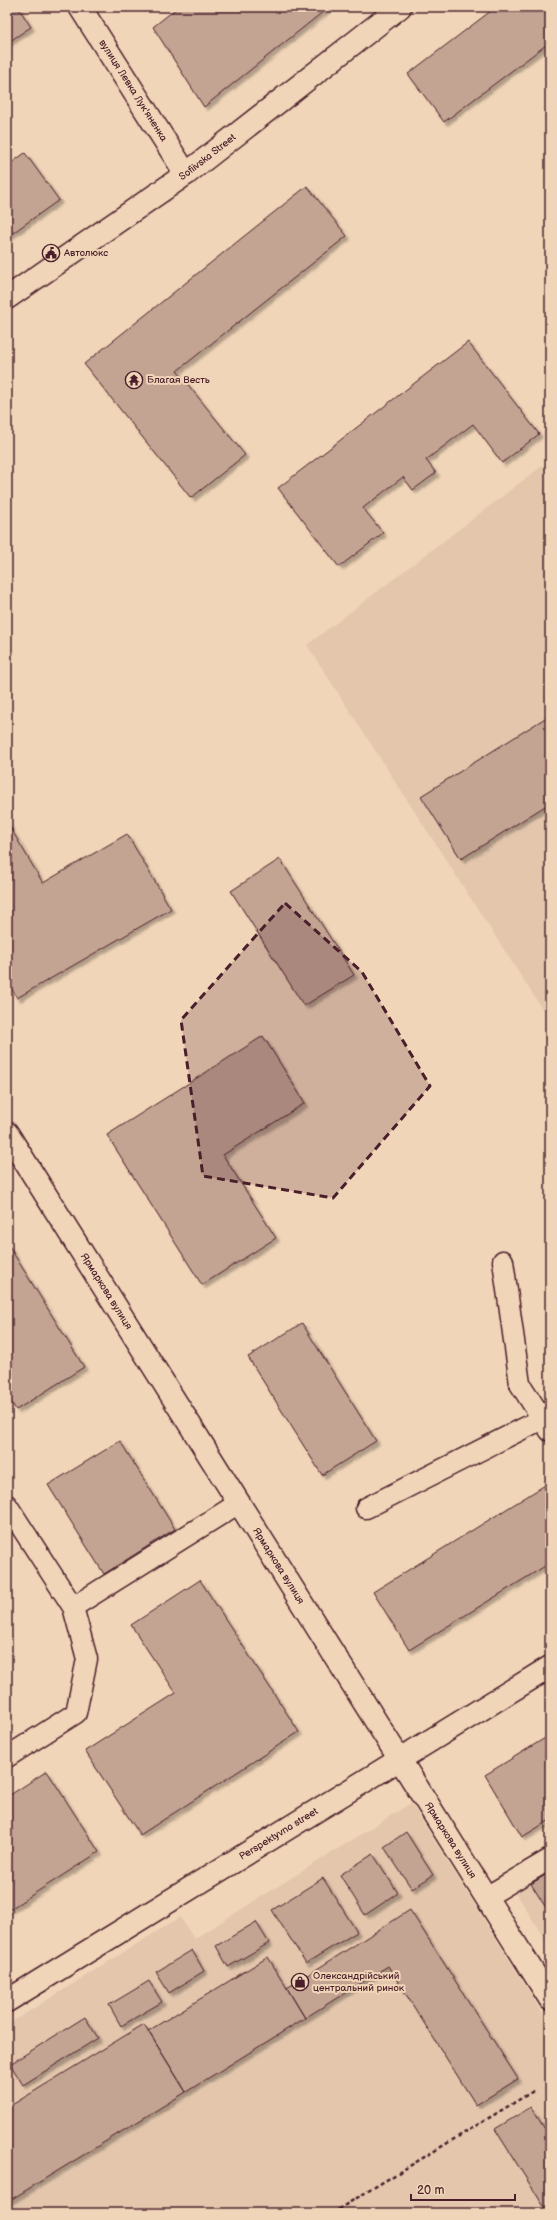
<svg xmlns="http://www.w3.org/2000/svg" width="557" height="2220" viewBox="0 0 557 2220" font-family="'Balsamiq Sans',sans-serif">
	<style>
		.built { fill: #e3c6ac }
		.building { fill: #c3a391; stroke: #4a1f2b; filter: url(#shadow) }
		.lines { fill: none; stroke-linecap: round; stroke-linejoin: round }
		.service-casing { stroke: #4a1f2b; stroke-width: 23 }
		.minor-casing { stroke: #4a1f2b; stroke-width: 25 }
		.tertiary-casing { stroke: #4a1f2b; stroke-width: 25 }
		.path { stroke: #4a1f2b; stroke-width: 2.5; stroke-dasharray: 4 3; stroke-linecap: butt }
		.service { stroke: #f1d5b8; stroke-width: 20 }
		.minor { stroke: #f1d5b8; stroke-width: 22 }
		.tertiary { stroke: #f1d5b8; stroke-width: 22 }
		.marked { fill: #4a1f2b; fill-opacity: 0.2; stroke: #4a1f2b; stroke-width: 3; stroke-dasharray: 8 5; stroke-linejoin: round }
		.labels { text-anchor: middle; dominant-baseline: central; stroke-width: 4; stroke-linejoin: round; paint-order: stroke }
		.street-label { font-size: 10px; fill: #4a1f2b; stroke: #f1d5b8 }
		.poi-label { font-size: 10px; fill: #4a1f2b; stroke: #f1d5b8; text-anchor: start }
	</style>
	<defs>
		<filter id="shadow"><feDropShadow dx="3.5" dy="3.5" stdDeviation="1" flood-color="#0004"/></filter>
	</defs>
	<rect width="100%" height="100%" fill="#f1d5b8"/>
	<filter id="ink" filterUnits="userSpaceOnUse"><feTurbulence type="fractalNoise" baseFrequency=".025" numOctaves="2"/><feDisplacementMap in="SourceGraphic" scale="8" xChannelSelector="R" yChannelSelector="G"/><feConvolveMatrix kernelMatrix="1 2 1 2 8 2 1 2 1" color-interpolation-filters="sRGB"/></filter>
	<g filter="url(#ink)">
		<!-- built -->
		<path class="built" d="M550,460V1021L307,645Z
			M411,1803L550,2025V2213H7V2025L180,1917L194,1939Z
			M550,1870V1948L515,1891Z"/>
		<!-- building -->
		<path class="building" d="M7,7H18L31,27L7,43Z
			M178,7H329L204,107L153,27Z
			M496,7H550V42L444,122L408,74Z
			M25,153L59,200L7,237V166Z
			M307,186L347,236L177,371L245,455L191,498L84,364Z
			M468,342L539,434L502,463L473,424L426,460L436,473L413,490L403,477L363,508L383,533L339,567L278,488Z
			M550,715V803L461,859L421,796Z
			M7,822L43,883L127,834L171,909L17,998L7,981Z
			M280,859L354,975L304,1006L231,891Z
			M263,1036L305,1103L223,1155L276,1238L202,1285L107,1135Z
			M7,1243L84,1367L16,1410L7,1395Z
			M302,1323L376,1441L322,1475L248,1357Z
			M120,1441L175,1529L104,1574L48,1485Z
			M550,1482V1563L409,1650L373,1592Z
			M200,1580L299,1732L140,1835L85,1751L176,1693L131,1625Z
			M550,1735V1820L522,1837L485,1775Z
			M47,1771L99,1852L7,1911V1797Z
			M406,1832L433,1875L412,1889L384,1847Z
			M373,1854L398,1893L365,1915L340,1875Z
			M550,1872V1914L531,1884Z
			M323,1878L357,1932L306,1963L272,1910Z
			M410,1910L518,2079L476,2105L388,1966L305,2018L287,1988Z
			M256,1922L269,1943L228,1967L216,1946Z
			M192,1950L204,1971L169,1993L156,1972Z
			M268,1957L305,2018L186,2092L148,2031Z
			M149,1981L162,2002L121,2026L109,2005Z
			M85,2017L98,2038L23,2085L10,2064Z
			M144,2024L186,2092L7,2202V2108Z
			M531,2107L550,2137V2213H548L495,2129Z"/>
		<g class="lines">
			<defs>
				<path id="service" d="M503,1261L520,1384L550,1431
					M7,1505L73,1607L87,1659L76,1713L7,1757
					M366,1508L550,1415
					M73,1607L239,1503
					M486,1897L550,1859"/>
				<g id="minor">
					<path id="s1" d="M80,7L186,174"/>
					<path id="s2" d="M7,298L186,174L400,7"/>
					<path id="s3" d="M7,1133L550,1999"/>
				</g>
				<g id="tertiary">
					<path id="s4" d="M7,2001L550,1667"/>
				</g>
			</defs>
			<!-- service casing -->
			<use href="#service" class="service-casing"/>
			<!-- minor casing -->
			<use href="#minor" class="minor-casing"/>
			<!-- tertiary casing -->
			<use href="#tertiary" class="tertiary-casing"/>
			<!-- path -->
			<path class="path" d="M332,2213L535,2090"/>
			<!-- service -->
			<use href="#service" class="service"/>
			<!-- minor -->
			<use href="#minor" class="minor"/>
			<!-- tertiary -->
			<use href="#tertiary" class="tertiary"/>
		</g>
	</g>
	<!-- marked area -->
	<path class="marked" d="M285,903L362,972L430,1086L333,1198L203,1176L181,1020Z"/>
	<!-- icons -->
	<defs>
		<symbol id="civic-ring" viewBox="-11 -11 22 22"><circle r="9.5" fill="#f1d5b8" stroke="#4a1f2b" stroke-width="1.5"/><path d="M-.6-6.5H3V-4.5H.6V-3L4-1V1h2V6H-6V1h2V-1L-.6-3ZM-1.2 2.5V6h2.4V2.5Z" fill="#4a1f2b"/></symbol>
		<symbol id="temple-ring" viewBox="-11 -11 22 22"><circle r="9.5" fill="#f1d5b8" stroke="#4a1f2b" stroke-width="1.5"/><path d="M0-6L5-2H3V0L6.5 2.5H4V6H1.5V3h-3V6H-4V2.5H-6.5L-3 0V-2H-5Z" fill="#4a1f2b"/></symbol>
		<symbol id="shop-ring" viewBox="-11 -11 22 22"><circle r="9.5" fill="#f1d5b8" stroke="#4a1f2b" stroke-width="1.5"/><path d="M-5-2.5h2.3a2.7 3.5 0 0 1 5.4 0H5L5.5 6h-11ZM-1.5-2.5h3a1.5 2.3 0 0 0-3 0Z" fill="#4a1f2b"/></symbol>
	</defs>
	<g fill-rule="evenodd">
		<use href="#civic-ring" x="41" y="243" width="20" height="20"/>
		<use href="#temple-ring" x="124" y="370" width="20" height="20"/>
		<use href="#shop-ring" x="290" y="1972" width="20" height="20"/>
	</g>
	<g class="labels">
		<!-- street labels -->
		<g class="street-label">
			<text stroke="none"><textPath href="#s1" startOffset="99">вулиця Левка Лук'яненка</textPath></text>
			<text stroke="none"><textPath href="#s2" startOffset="245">Sofiivska Street</textPath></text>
			<text stroke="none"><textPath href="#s3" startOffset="187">Ярмаркова вулиця</textPath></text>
			<text stroke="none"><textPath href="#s3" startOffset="511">Ярмаркова вулиця</textPath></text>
			<text stroke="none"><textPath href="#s4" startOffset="319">Perspektyvna street</textPath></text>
			<text stroke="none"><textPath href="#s3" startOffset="835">Ярмаркова вулиця</textPath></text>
		</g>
		<!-- poi labels -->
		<g class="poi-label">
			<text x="64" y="253">Автолюкс</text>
			<text x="147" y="380">Благая Весть</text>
			<text x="313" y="1976">Олександрійський<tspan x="313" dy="12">центральний ринок</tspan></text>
		</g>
	</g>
	<!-- margin -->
	<rect width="557" height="2220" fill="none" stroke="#f1d5b8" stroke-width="24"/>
	<rect x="12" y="12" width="533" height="2196" fill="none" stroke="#4a1f2b" stroke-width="1.5" filter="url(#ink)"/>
	<!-- scale -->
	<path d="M411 2194v6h104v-6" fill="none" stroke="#4a1f2b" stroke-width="2"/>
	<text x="417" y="2194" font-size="12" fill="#4a1f2b" stroke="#f1d5b8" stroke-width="3" paint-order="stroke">20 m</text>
</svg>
